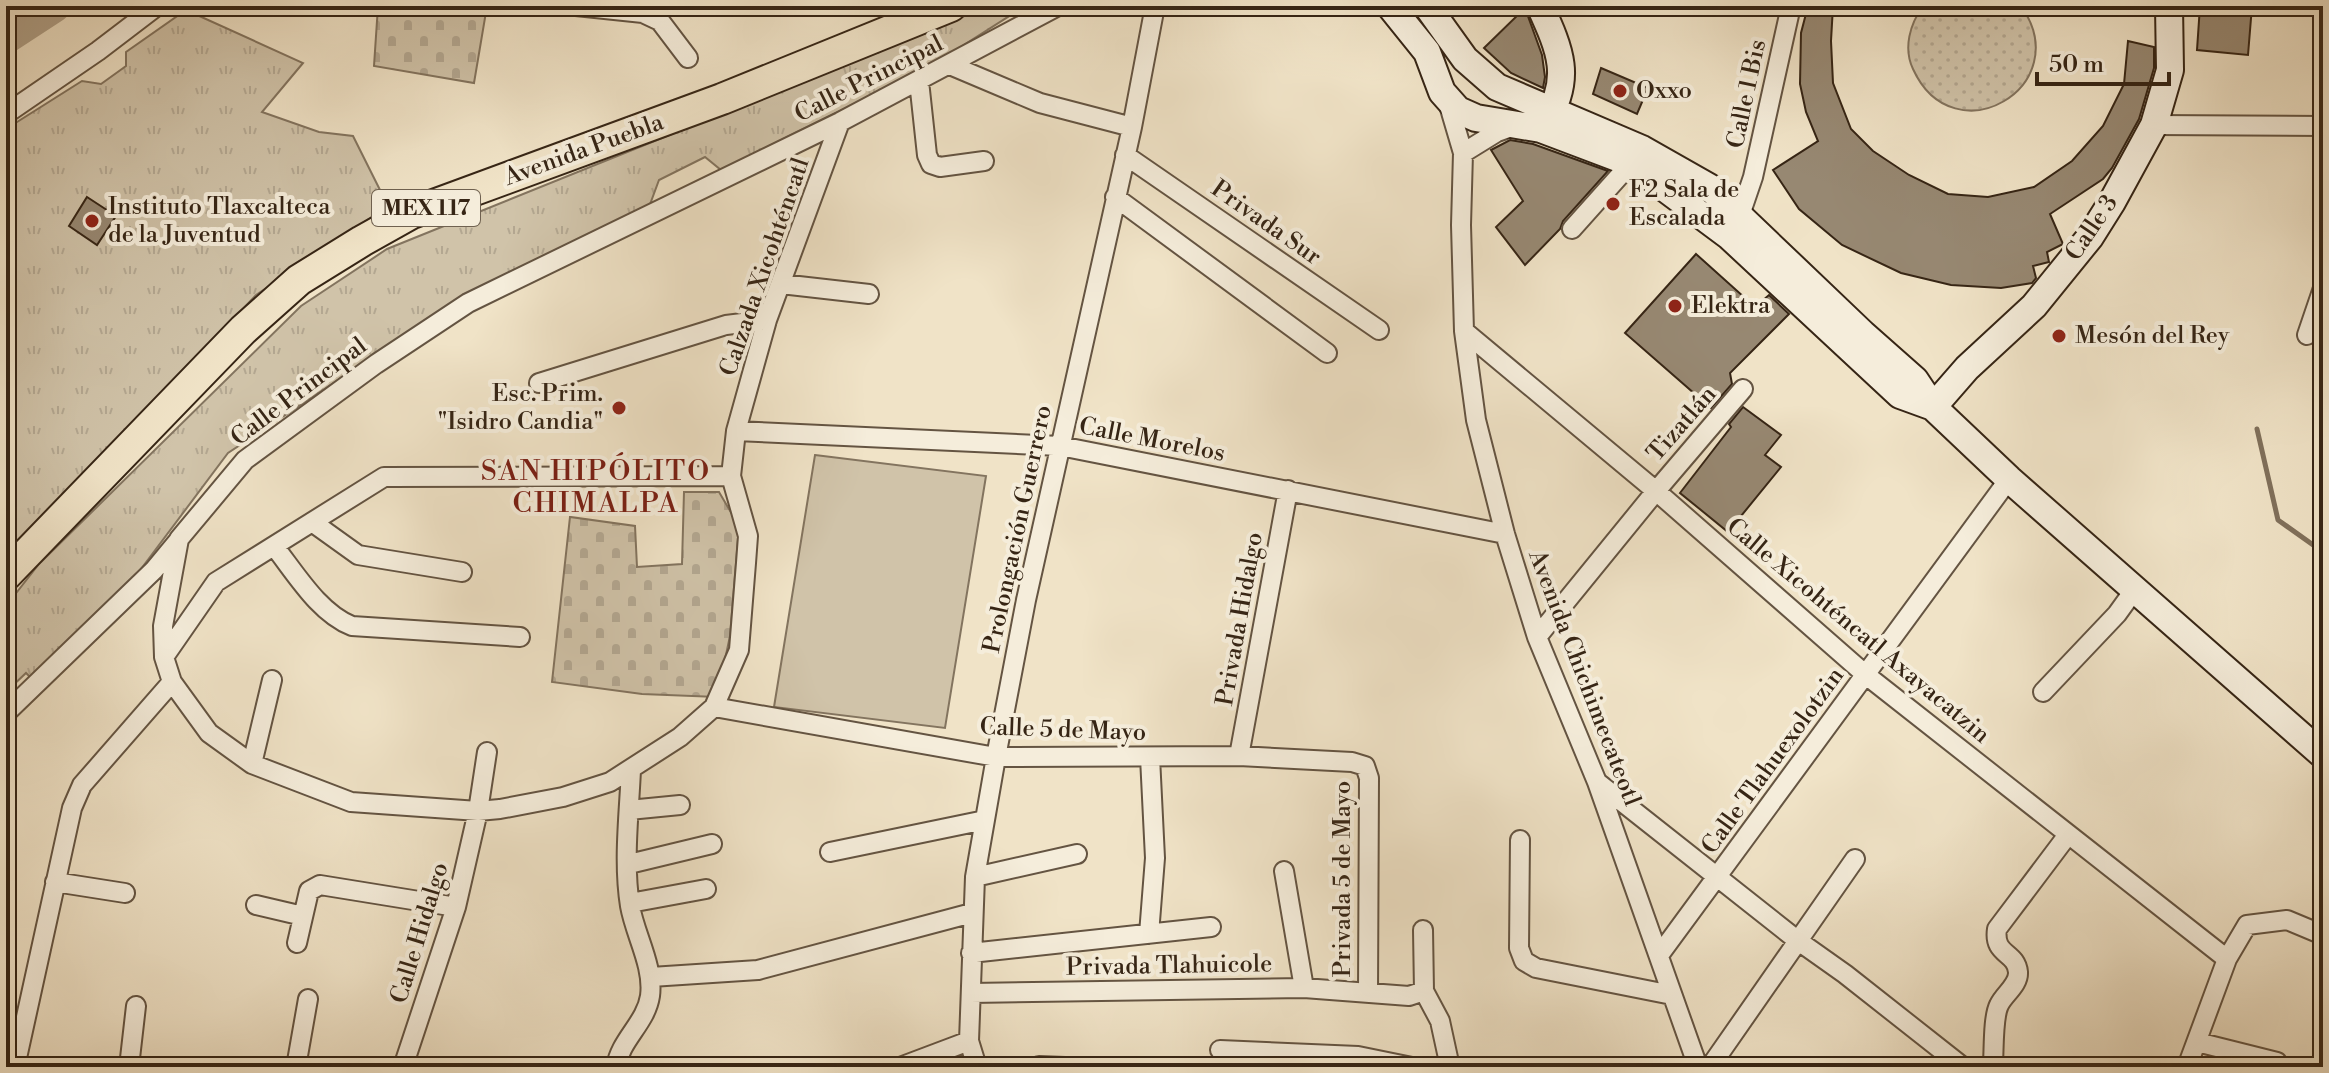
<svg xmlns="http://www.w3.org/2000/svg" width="2329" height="1073" viewBox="0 0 2329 1073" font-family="'Libre Bodoni',serif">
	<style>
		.grass { fill: url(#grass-tufts); stroke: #83745f; stroke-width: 2 }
		.cemetery { fill: url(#cemetery-stones); stroke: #83745f; stroke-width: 2 }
		.garden { fill: url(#garden-dots); stroke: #83745f; stroke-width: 2 }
		.pitch { fill: #d0c3a9; stroke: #83745f; stroke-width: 2 }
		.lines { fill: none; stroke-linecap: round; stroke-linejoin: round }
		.stream { stroke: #80705b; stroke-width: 5 }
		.river { stroke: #b1a28a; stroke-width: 32 }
		.building { fill: #978872; stroke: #362515; stroke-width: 2 }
		.minor-casing { stroke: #645442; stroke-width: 22 }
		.secondary-casing { stroke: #362515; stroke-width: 30 }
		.primary-casing { stroke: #362515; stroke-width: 34 }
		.minor { stroke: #f5eddb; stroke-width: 18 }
		.secondary { stroke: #f5eddb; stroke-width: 26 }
		.primary { stroke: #f0e3c7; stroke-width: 30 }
		.poi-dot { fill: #8f2418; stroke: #f5eddb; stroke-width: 3 }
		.labels { text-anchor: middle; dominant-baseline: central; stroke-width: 8; stroke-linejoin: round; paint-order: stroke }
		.shield { fill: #f5eddb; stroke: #6f6150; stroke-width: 2 }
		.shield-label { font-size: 22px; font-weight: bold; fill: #362515 }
		.street-label { font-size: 24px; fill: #362515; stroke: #f5eddb }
		.poi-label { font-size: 24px; fill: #362515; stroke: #f5eddb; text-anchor: start }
		.quarter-label { font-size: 28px; letter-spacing: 2px; fill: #7a1f14; stroke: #f5eddb }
	</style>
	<defs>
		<pattern id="grass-tufts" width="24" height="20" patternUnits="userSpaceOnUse" patternTransform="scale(2)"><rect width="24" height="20" fill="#d0c3a9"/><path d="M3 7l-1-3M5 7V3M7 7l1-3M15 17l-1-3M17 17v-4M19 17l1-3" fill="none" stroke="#b3a791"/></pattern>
		<pattern id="cemetery-stones" width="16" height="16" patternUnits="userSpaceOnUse" patternTransform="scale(2)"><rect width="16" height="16" fill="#d0c3a9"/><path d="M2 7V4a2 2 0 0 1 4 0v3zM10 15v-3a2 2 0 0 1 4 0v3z" fill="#b3a791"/></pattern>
		<pattern id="garden-dots" width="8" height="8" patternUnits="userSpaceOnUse" patternTransform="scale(2)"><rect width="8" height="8" fill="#d0c3a9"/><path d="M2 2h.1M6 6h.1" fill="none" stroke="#b3a791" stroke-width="1.8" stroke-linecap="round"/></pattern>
	</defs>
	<rect width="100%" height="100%" fill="#f0e3c7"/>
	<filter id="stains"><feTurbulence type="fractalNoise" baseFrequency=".0025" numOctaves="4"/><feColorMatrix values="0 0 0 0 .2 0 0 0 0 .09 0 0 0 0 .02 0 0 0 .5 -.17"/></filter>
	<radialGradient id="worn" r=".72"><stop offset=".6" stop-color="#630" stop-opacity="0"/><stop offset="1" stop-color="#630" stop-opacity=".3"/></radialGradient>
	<!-- grass -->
	<path class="grass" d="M989,6H1025L934,64L721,170L705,157L659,180L649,207L462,298L228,453L117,601L39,686L26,673L6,692V606L39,564L301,306L387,249Z
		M186,10L303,63L262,112L319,132L353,136L388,206L256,295L6,560V129L82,81L101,84L126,66V52Z"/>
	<!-- cemetery -->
	<path class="cemetery" d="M378,6H487L474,83L374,66Z
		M684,492H719L739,526L730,636L717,697L642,694L552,682L570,517L635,526L637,567L682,564Z"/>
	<!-- garden -->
	<path class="garden" d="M1923,6H2021C2078,86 1954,159 1913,69C1903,48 1910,24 1923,6Z"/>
	<!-- pitch -->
	<path class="pitch" d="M815,455L986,476L945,728L774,707Z"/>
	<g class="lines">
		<!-- stream -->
		<path class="stream" d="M2257,429L2278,520L2323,552"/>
		<!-- river -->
		<path class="river" d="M6,38L55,6"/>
	</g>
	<!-- building -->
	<path class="building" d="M1808,6H1833L1831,41L1833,83L1851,129L1873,151L1909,175L1948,194L1988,197L2034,187L2072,161L2103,126L2124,84L2128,41L2154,47V68L2139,119L2112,168L2103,179L2050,214L2063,244L2047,252L2049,262L2033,266L2036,278L2032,283L2001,288L1951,285L1901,273L1842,245L1799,209L1773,170L1818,141L1806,112L1800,84L1801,33Z
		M2200,6H2252L2248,55L2197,50Z
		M1525,8L1542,55L1545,77L1543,88L1511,73L1484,48Z
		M1601,68L1648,88L1637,114L1593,94Z
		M1510,140L1533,144L1608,171L1563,221L1560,229L1525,265L1496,227L1523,201L1491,150Z
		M87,197L116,216L97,245L69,226Z
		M1696,254L1755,307L1769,295L1789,314L1730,373L1732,384L1711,408L1625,333Z
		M1743,407L1781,435L1765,455L1781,467L1728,532L1680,493L1731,427L1729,424Z"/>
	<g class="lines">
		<defs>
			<path id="minor" d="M576,6L643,13L660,21L688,58
				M950,65L1040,103L1132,127
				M919,81L927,155L931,164L940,167L984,161
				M1448,102L1463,153L1461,225L1464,331L1476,420L1505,534L1537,637L1597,782L1698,1067
				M6,114L98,51L157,6
				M840,122L767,320L736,431L731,476L748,536L746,563L739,650L714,707L680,737L610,782L563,797L500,809L478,811L351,802L252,764L209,733L172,682L164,657L163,626L179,539L245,460L376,364L468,303L840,122L1058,6
				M2154,125L2323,126
				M1463,153L1497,132L1517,125
				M1125,155L1379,330
				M1115,197L1327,353
				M1737,224L1753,177L1791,6
				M1572,229L1631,163
				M781,284L869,294
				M1464,331L1656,491L1866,675L2227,959
				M2307,335L2323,288
				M539,383L726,325L767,320
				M736,431L1060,446L1505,534
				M312,522L358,555L462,572
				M274,546C296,574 319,613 352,626L520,637
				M1537,637L1656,491L1743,389
				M164,657L216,582L384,477L731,476
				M2043,692L2117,614L2135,589
				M714,707L996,757L1239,756L1352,762L1365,766L1369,778L1368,993
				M6,713L154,570L178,541
				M1239,756L1288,490
				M252,764L272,680
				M1597,782L1797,940L1845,974L1963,1067
				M629,810L680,805
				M1520,840L1519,948L1524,961L1536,968L1672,995
				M830,852L985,820
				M629,864L712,844
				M1284,871L1304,988
				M975,877L1077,854
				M55,882L125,893
				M630,903L706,889
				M256,905L303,916
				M1149,934L1155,858L1150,757
				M297,943L309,891L320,885L456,907
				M971,953L1211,927
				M1660,954L2009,479
				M651,977L758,970L972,913
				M1424,991L1440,1021L1450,1067
				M971,993L1304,988L1409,996L1424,991L1423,930
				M2197,1042L2277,1062
				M1220,1050L1358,1056L1412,1067
				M1039,1066L1065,1067
				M15,1067L72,808L82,785L172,682
				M129,1067L136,1006
				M296,1067L308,999
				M403,1067L456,907L478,811L487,752
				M616,1067C620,1040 646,1023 650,996C654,966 635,935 630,906C623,862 629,814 631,770
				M900,1067L969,1041
				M977,1067L969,1041L975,877L996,757L1026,600L1132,127L1155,6
				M1710,1067L1855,859
				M1990,1067L1993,1063C1994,1048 1993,1017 1999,1005C2004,994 2019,985 2018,972C2016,951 1993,956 1997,929L2067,836
				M2187,1067L2227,959L2247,925L2287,920L2323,935"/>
			<path id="secondary" d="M1390,6L1427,52L1442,92L1458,110L1476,118L1541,129L1631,163L1729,236L1900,395L1933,407
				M1427,6L1465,59L1497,87L1642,149L1709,187L1863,334L1915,380L1933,407L2009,479L2323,755
				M1540,6C1560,50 1573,78 1545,123
				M1933,407L1967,368L2034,306L2090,237L2112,202L2154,125L2170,70L2169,6"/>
			<path id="primary" d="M6,575L243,330L299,280L362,241L412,213L722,99L951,6"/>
		</defs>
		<!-- minor casing -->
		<use href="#minor" class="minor-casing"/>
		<!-- secondary casing -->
		<use href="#secondary" class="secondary-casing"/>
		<!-- primary casing -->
		<use href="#primary" class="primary-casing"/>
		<!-- minor -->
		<use href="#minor" class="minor"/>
		<!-- secondary -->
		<use href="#secondary" class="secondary"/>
		<!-- primary -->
		<use href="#primary" class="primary"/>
	</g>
	<!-- markers -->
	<g class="poi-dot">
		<circle cx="1620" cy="91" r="8"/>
		<circle cx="1613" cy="204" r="8"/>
		<circle cx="92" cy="221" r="8"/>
		<circle cx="1675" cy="306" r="8"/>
		<circle cx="2059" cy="336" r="8"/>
		<circle cx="619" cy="408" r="8"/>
	</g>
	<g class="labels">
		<!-- shield labels -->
		<rect class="shield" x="372" y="190" width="108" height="36" rx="6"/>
		<g class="shield-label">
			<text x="426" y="208">MEX 117</text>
		</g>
		<!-- street labels -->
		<g class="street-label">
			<text transform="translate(869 79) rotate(-27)">Calle Principal</text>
			<text transform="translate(1747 94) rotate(-78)">Calle 1 Bis</text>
			<text transform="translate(584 150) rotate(-20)">Avenida Puebla</text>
			<text transform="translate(1266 223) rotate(35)">Privada Sur</text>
			<text transform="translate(2092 228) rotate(-56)">Calle 3</text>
			<text transform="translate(765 267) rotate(-71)">Calzada Xicohténcatl</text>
			<text transform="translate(299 392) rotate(-37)">Calle Principal</text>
			<text transform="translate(1682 424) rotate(-49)">Tizatlán</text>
			<text transform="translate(1152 440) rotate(11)">Calle Morelos</text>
			<text transform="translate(1018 529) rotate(-78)">Prolongación Guerrero</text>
			<text transform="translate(1240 619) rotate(-80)">Privada Hidalgo</text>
			<text transform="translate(1858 631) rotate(40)">Calle Xicohténcatl Axayacatzin</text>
			<text transform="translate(1584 678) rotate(69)">Avenida Chichimecateotl</text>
			<text transform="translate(1063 730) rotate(2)">Calle 5 de Mayo</text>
			<text transform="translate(1773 761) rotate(-54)">Calle Tlahuexolotzin</text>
			<text transform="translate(1343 879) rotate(-90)">Privada 5 de Mayo</text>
			<text transform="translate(420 933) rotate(-73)">Calle Hidalgo</text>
			<text transform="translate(1169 966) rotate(-1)">Privada Tlahuicole</text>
		</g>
		<!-- poi labels -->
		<g class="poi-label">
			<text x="1636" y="91">Oxxo</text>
			<text x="1629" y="190">F2 Sala de<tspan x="1629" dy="28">Escalada</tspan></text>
			<text x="108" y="207">Instituto Tlaxcalteca<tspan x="108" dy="28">de la Juventud</tspan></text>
			<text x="1691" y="306">Elektra</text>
			<text x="2075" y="336">Mesón del Rey</text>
			<text x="603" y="394" text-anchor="end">Esc. Prim.<tspan x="603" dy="28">"Isidro Candia"</tspan></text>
		</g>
		<!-- quarter labels -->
		<g class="quarter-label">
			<text x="596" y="471">SAN HIPÓLITO<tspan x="596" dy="32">CHIMALPA</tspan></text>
		</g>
	</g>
	<!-- margin -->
	<rect width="2329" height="1073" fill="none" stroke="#f0e3c7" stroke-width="32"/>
	<rect x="8" y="8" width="2313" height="1057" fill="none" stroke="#362515" stroke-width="4"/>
	<rect x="16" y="16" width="2297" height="1041" fill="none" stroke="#362515" stroke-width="2"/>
	<!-- scale -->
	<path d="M2037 72v12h132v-12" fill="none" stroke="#362515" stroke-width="4"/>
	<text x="2049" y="72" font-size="24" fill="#362515" stroke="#f5eddb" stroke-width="6" paint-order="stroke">50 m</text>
	<rect width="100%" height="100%" filter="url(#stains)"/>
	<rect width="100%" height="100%" fill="url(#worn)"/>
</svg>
